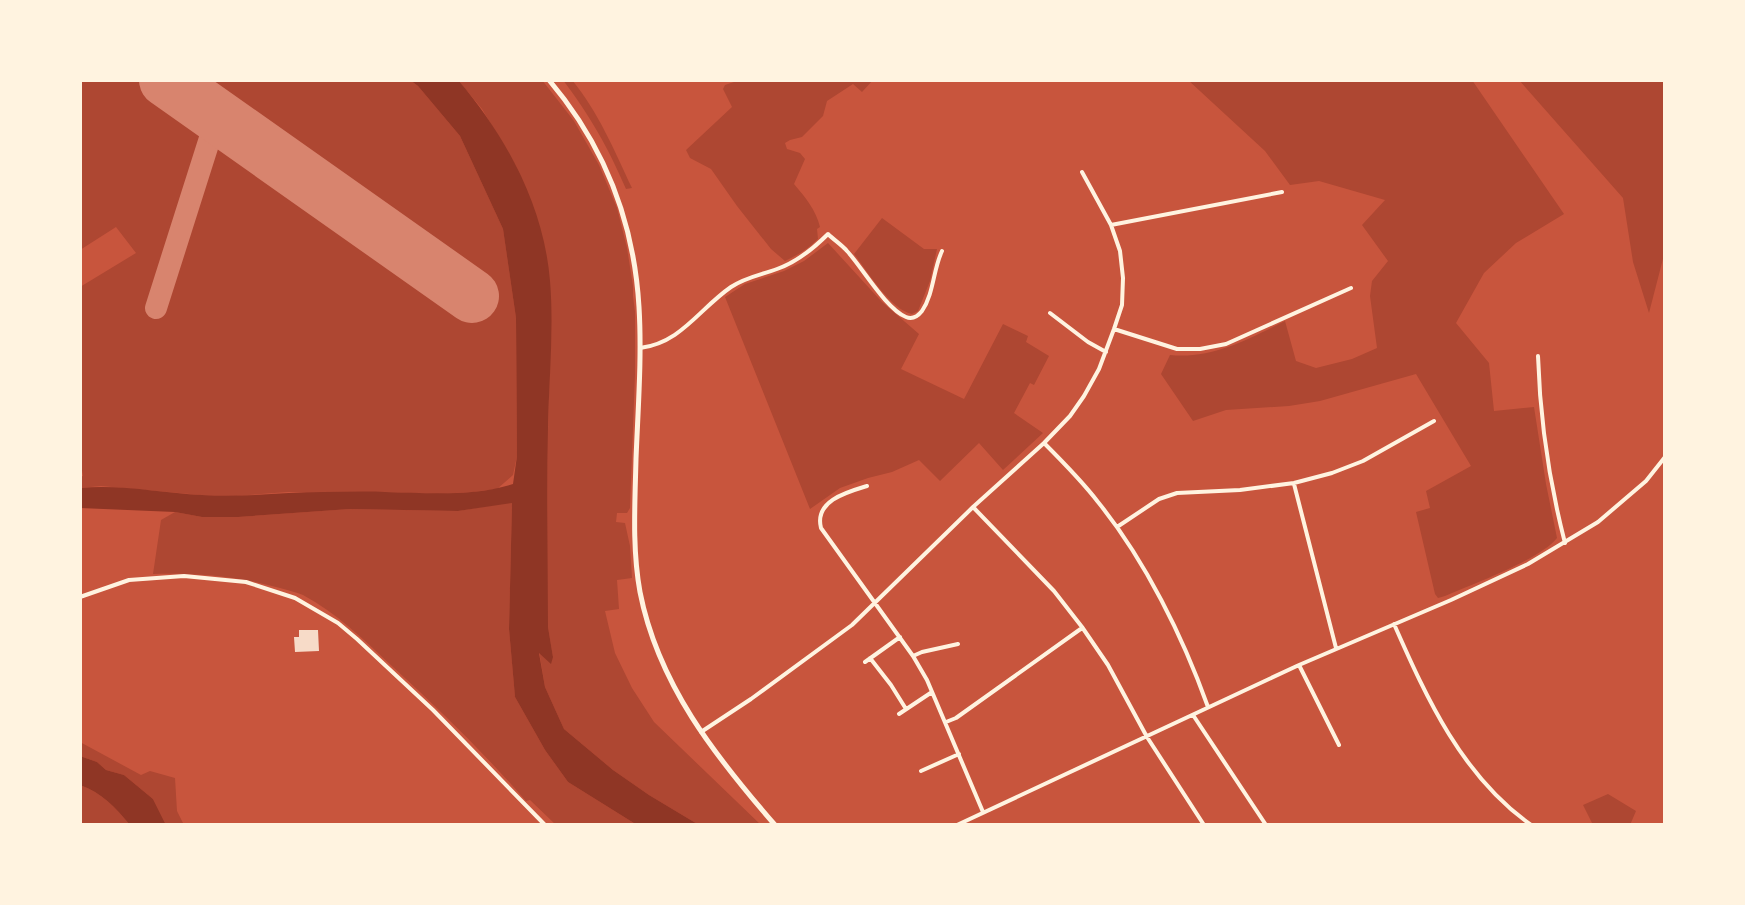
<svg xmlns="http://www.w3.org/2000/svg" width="1745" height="905" viewBox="0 0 1745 905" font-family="Inter,sans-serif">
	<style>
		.green { fill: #ae4732 }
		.water { fill: #8f3625 }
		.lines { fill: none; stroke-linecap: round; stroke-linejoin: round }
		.taxiway { stroke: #d8846e; stroke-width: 22 }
		.runway { stroke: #d8846e; stroke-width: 54 }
		.building { fill: #f7dbc8 }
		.minor { stroke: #fff3e0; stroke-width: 4 }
		.tertiary { stroke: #fff3e0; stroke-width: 5 }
	</style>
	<rect width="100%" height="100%" fill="#c8553d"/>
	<!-- green -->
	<path class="green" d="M80,80H410L418,86L460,136L503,229L516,318L517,456L513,475L497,489L473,492L438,494L384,492H288L223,497L101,486L80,488V477L83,476L80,460V287L136,253L116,227L80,250Z
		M458,80H542L574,121L599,165L617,208L627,248L633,286V296L635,312V374L630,508L627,513H617L616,522L625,523L630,546L632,578L617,580L619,609L605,611L615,653L632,688L654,722L761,825H699L649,795L613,770L564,729L545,687L539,651L553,657L548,627V430L551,323L516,166L482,109Z
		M563,80H572C599,113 614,150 632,188L626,189C608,147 590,116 563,80Z
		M733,80H873L862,92L853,84L827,101L823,116L802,137L790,140L785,143L787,149L800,153L805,159L794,184C805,197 816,210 820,227L817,229L818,239C808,249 798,255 785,261L771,249L737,206L711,169L690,158L686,150L732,107L723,89L725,85L734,82Z
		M1188,80H1472L1564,214L1516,243L1484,273L1456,323L1489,363L1494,411L1534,407L1546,484L1557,538C1541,559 1473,584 1445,596L1438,598L1435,594L1416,512L1430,508L1426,491L1471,466L1416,374L1320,401L1289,406L1226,410L1193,421L1161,374L1170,355C1213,359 1248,339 1285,321L1296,361L1316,368L1352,359L1377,348L1370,296L1372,281L1388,261L1362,225L1385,200L1319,181L1290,185L1265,151Z
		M1519,80H1665V251L1649,313L1633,262L1623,198Z
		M882,218L924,249H937L930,281L918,311L912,314C890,309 868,272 854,254Z
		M828,243L882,302L919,334L901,369L964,399L1003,324L1028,336L1026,342L1049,356L1034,385L1030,383L1014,413L1043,433L1003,470L979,443L940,481L919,460L892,472L868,478L840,488L810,509L725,297L745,284L784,271L804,261Z
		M512,502L509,629L515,697L545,750L568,782L637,825H556L530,800L526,801C484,753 440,710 393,667C365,641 337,613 303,595C296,592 287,590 280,588C238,576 196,573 153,574L161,520L175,512L202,517H238L350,509L458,511Z
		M80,742L141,775L150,771L175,778L177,811L184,825H166L153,799L124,775L106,770L97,762L80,756Z
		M80,785C102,793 115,807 130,825H80Z
		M1608,794L1636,811L1630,825H1593L1583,805Z"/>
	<!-- water -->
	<path class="water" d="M410,80H458C506,136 544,206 550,281C554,329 549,378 548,427C547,494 548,560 548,627L553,657L551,664L539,653L545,687L564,729L613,770L649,795L699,825H637L568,782L545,750L515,697L509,629L512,503L458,511L350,509L238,517H202L175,512L80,508V488C121,484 161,493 202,495C242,498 283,492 324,492C344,492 365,491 385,492C428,493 471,497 513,484L517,456L516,318L503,229L460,136L418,86Z
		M80,756L97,762L106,770L124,775L153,799L166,825H130C115,807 102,793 80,785Z"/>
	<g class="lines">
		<!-- taxiway -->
		<path class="taxiway" d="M156,308L217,116"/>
		<!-- runway -->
		<path class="runway" d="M166,80L472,296"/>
	</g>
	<!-- building -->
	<path class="building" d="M299,630H318L319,651L295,652L294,637H299Z"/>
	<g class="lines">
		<!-- minor -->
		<path class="minor" d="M1111,225L1282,192
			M1050,313L1088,342L1106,352
			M1114,329L1177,349H1200L1226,344L1351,288
			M640,348C681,343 699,309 731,287C746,277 761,275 777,269C797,262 813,249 828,234C834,240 842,245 847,251C862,267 886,309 906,317C913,320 918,316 922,311C934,293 933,270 942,251
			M1538,356C1540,420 1549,481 1565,543
			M1044,443C1063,462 1082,481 1098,502C1145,560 1183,637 1208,707
			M1294,484L1336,648
			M867,486C847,492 814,501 821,528L913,656L927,680L983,812
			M973,507L1054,591L1082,627L1108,665L1147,737L1204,825
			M1117,527L1159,499L1177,493L1240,490L1294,483L1332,473L1363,461L1434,421
			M80,597L129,580L184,576L246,582L295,598L338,623L357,639L433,710L545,825
			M1394,624C1427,699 1462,776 1531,825
			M913,656L922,652L958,644
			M870,658L891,685L906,709
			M865,662L900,637
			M1299,665L1339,745
			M899,714L932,692
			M1193,715L1266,825
			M946,722L956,718L1082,628
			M701,732L751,699L852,625L973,507L1044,443L1070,416L1084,396L1099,369L1114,329L1122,305L1123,278L1120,251L1111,225L1082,172
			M921,771L959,754
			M957,825L1299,665L1451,600L1528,564L1598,522L1646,481L1665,457"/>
		<!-- tertiary -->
		<path class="tertiary" d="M549,80C604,145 634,222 639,307C642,357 638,408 636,459C635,503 632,548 640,592C658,684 715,756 775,825"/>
	</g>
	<!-- border -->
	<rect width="1745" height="905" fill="none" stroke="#fff3e0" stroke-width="164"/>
</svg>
